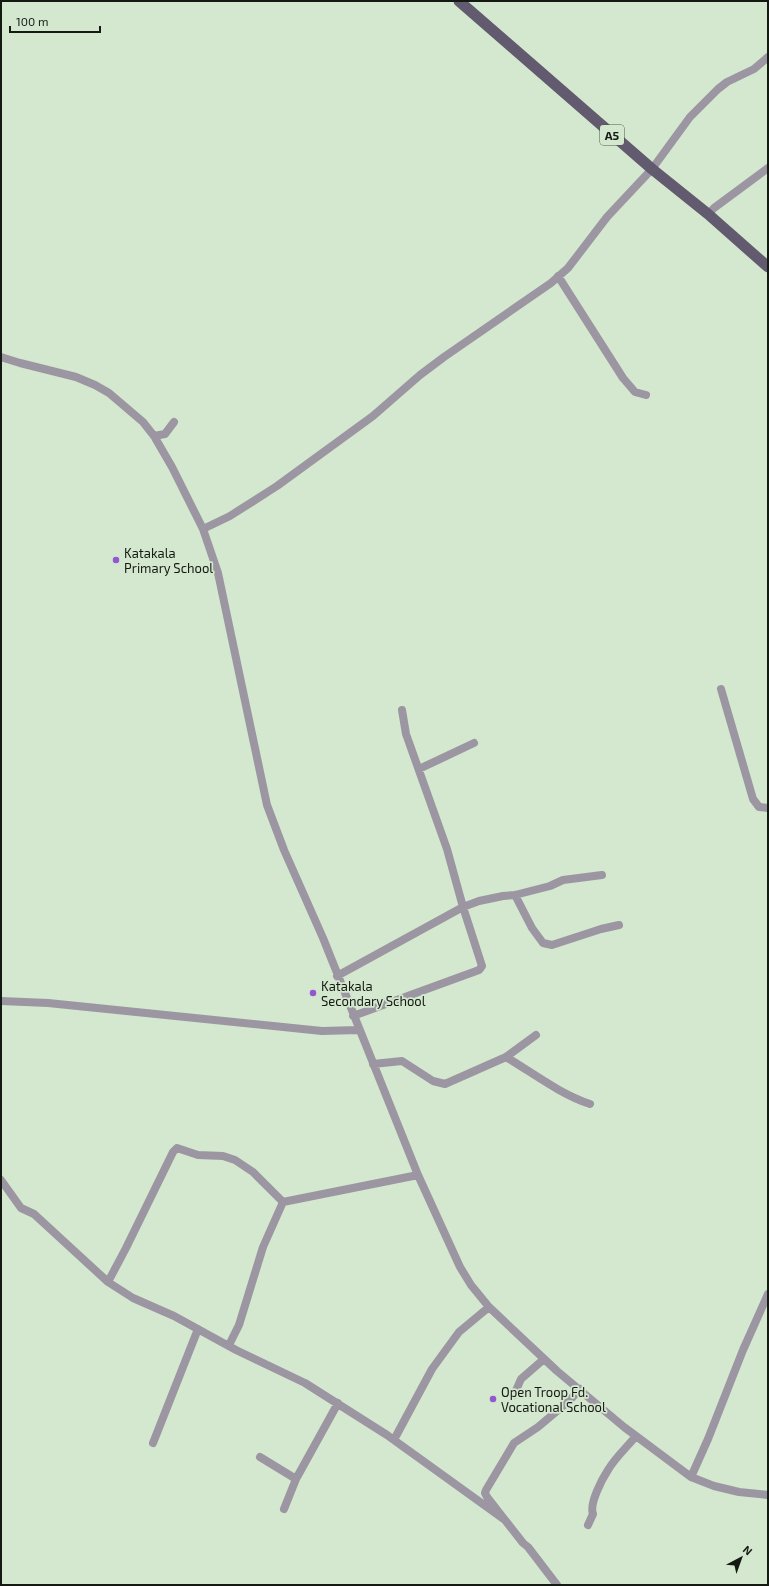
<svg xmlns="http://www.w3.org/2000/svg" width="769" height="1586" viewBox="0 0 769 1586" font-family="'Exo 2',sans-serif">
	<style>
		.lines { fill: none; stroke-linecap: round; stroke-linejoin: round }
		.minor { stroke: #9b96a2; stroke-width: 8 }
		.major { stroke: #625a6e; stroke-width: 11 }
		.poi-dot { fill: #9358cf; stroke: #d4e7cf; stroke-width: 1.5 }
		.labels { text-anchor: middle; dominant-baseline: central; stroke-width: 3.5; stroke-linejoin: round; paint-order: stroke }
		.shield { fill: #d4e7cf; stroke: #4e584b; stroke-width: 1 }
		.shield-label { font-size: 12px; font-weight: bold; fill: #141a12 }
		.poi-label { font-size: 13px; fill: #141a12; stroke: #d4e7cf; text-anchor: start }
	</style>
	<rect width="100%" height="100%" fill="#d4e7cf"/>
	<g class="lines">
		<!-- minor -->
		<path class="minor" d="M708,214L714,208L768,168
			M558,276L623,378L635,392L646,395
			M1,357L20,363L76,377L95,385L109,393L143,422L154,436L172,467L203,529L218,573L267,805L284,850L323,938L418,1175L460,1267L471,1285L489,1307L557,1371L624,1427L691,1477L714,1486L739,1492L768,1495
			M154,436L165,434L174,422
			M203,529L230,516L277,486L373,416L420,375L444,357L551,283L568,268L607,217L652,169L690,117L718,89L727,82L754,69L768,57
			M721,689L753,799L759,807L768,808
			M419,769L474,743
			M515,895L532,928L543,943L552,945L601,929L619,925
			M337,976L463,907L479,901L503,896L515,895L550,886L563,880L602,875
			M1,1001L48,1003L322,1031L359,1030
			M353,1016L479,970L482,966L463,907L447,849L406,734L402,710
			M506,1057C533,1073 560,1094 590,1104
			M373,1064L402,1061L433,1081L445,1084L506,1057L536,1035
			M1,1180L21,1208L34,1214L108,1282L133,1298L174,1316L236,1350L305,1383L387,1435L505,1520
			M108,1282L126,1248L173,1152L177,1148L198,1155L223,1156L235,1160L253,1172L283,1202
			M229,1345L239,1325L263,1247L283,1202L418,1175
			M514,1395L521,1379L544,1359
			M396,1436L432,1369L459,1332L489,1307
			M153,1443L198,1329
			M260,1457L296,1479L338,1403
			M691,1477L708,1439L743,1350L768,1294
			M284,1509L296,1479
			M588,1525L593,1514C589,1504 602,1479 608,1470C615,1458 627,1447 636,1436
			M557,1585L528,1547L523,1543L487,1497L485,1493L486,1490L514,1443L538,1427L569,1401L580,1389"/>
		<!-- major -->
		<path class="major" d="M459,1L652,169L708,214L768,267"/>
	</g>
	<!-- markers -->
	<g class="poi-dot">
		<circle cx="116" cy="560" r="4"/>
		<circle cx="313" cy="993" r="4"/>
		<circle cx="493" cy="1399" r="4"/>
	</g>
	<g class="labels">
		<!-- shield labels -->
		<rect class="shield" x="600" y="125" width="24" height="20" rx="3"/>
		<g class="shield-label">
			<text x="612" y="135">A5</text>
		</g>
		<!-- poi labels -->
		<g class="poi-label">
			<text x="124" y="553">Katakala<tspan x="124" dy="15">Primary School</tspan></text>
			<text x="321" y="986">Katakala<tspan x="321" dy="15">Secondary School</tspan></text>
			<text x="501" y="1392">Open Troop Fd.<tspan x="501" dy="15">Vocational School</tspan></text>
		</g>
	</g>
	<!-- border -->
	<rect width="769" height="1586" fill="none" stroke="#141a12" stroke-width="4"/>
	<!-- north arrow -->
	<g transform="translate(741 1558) rotate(41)" stroke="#d4e7cf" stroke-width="3" paint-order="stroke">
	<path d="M0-3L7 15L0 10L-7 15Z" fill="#141a12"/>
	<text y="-6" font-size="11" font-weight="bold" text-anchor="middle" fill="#141a12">N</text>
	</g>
	<!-- scale -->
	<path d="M10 26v6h90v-6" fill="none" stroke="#141a12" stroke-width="2"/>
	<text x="16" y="26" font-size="12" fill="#141a12" stroke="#d4e7cf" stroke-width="3" paint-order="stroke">100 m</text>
</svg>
